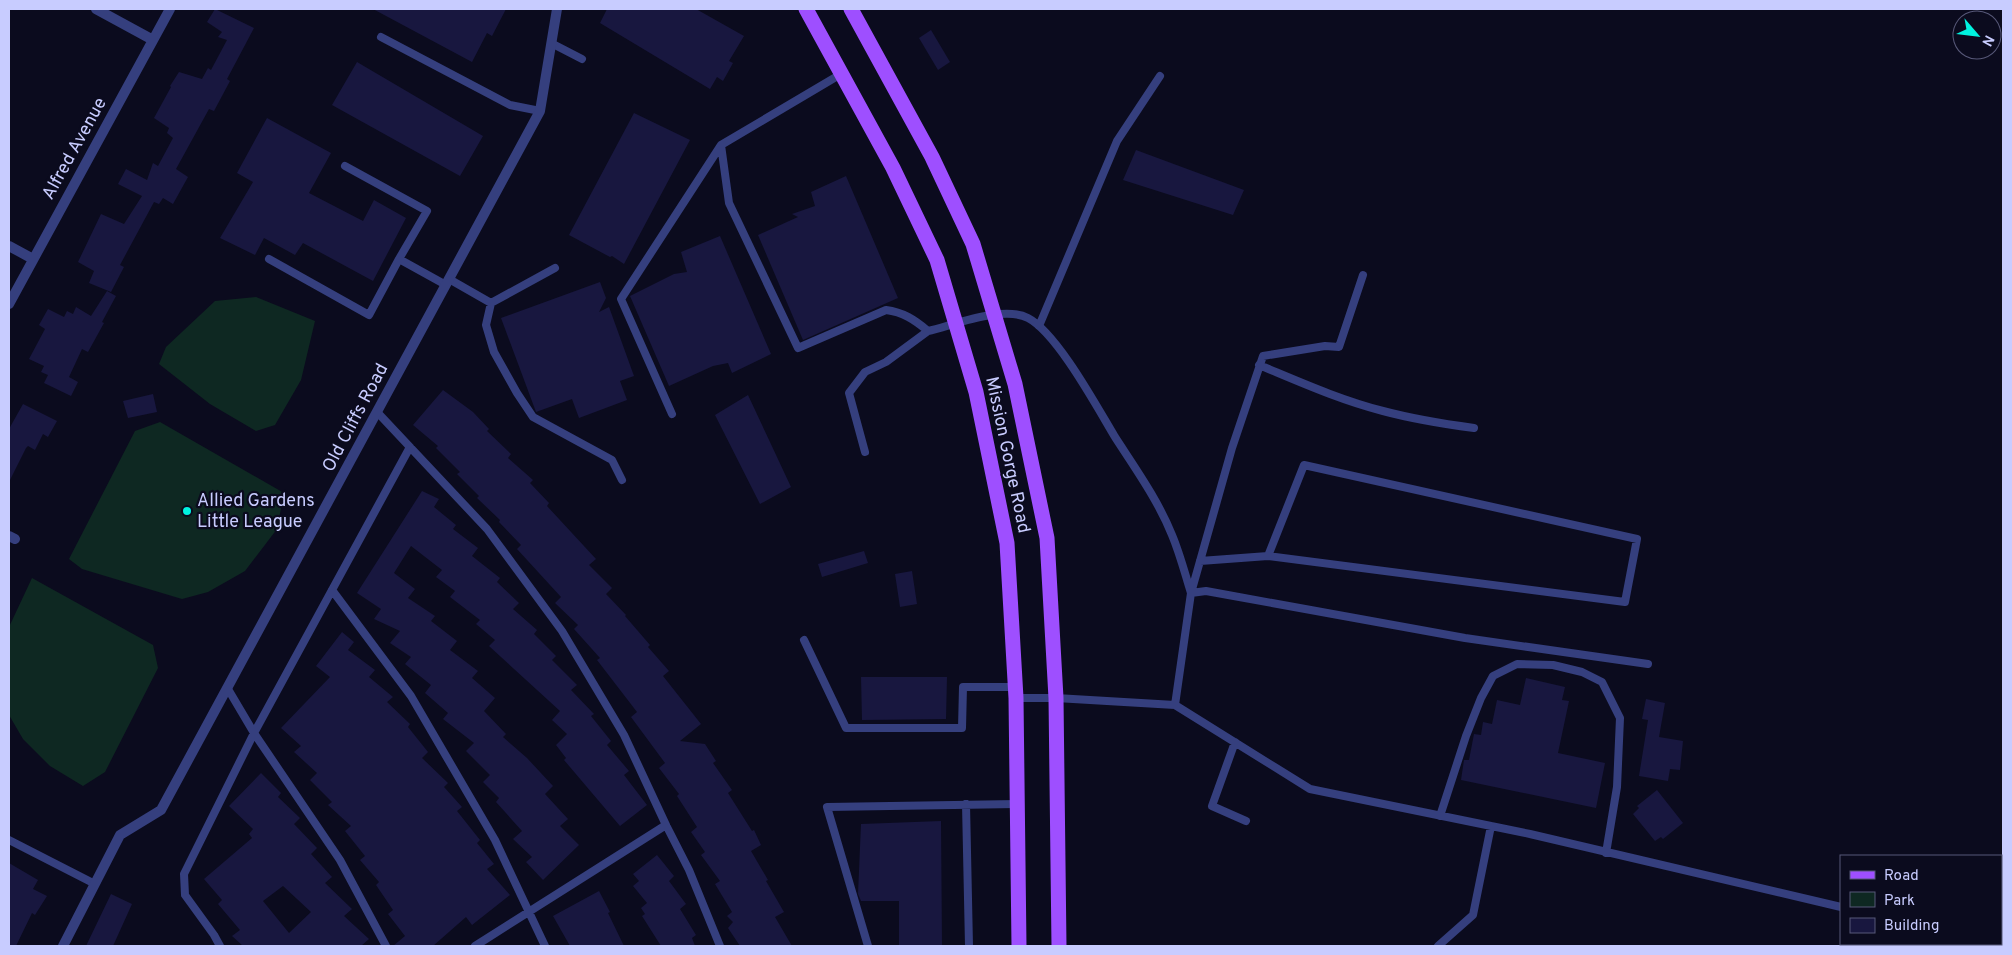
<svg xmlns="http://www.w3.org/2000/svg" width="2012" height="955" viewBox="0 0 2012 955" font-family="Overpass,sans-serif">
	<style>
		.green { fill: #0e2822 }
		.building { fill: #18173f; fill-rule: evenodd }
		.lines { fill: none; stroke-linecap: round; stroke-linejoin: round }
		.lane { stroke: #353f7e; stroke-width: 8 }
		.street { stroke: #353f7e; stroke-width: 10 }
		.primary { stroke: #9e4fff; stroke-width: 15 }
		.poi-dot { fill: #00f3e0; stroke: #0b0b1e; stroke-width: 2 }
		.labels { text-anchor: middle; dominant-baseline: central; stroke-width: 4.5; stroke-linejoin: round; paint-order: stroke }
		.street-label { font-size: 18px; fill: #c8ccff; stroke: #0b0b1e }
		.poi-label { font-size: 18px; fill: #c8ccff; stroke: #0b0b1e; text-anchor: start }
	</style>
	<rect width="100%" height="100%" fill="#0b0b1e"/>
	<!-- green -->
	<path class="green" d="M256,297L315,321L301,380L275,425L256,431L210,404L159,364L166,347L215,301Z
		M160,422L284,493L277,529L245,571L208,592L182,599L82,569L69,559L135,431Z
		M32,578L153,645L158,668L105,772L83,786L50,766L23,739L9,715V627Z"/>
	<!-- building -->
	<path class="building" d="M215,9L254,28L227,79L230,81L214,111L209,109L176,169L188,177L173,204L163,198L159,204L154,202L120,265L124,267L111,292L89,283L94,271L78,262L101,214L124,224L142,196L118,184L126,169L147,180L153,163L158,166L173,138L167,133L169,128L154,118L171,87L170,86L179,72L202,79L208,68L211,70L227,40L218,37L222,32L207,22Z
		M373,9H506L492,36L487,33L472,62Z
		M607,9H696L744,36L729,61L733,63L723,81L717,77L710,89L600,23Z
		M931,30L950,62L938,70L919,38Z
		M357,62L483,136L460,176L332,105Z
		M634,113L690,140L624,264L612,256L610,257L569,235Z
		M267,118L331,153L309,193L363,221L374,200L406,218L373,281L303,243L295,255L264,238L255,255L220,238L253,182L237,173Z
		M1136,150L1244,190L1233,215L1123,180Z
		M846,176L898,298L803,340L758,235L798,217L792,214L815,206L811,192Z
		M720,236L771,354L732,373L728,363L713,366L669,386L630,296L674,274L687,272L681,252Z
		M600,282L606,298L599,312L609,307L634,376L620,381L627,400L579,418L572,399L536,412L501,318Z
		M107,291L116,296L102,322L104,323L88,352L82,349L69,377L78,382L71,396L44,383L48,375L41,372L44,366L29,359L45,329L39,325L48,309L64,317L67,311L73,314L76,307L91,316Z
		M443,390L473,412L489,429L487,431L511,454L508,458L533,480L530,483L549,503L547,506L596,559L589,565L612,588L606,594L626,615L625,616L650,645L648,647L669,671L663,676L701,724L680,741L705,744L716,761L713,763L732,790L728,793L752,831L754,830L761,845L751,851L768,880L766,881L784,912L775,917L792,946H740L728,928L733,922L727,916L732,912L715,884L720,881L701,855L705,852L691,832L697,827L677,796L679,794L659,768L665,763L631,717L637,712L597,660L600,658L574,629L578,625L555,603L561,597L517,549L521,545L499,522L500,520L477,498L479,496L457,474L460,472L436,448L438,446L413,425Z
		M153,394L157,412L128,418L123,401Z
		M748,395L791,487L760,504L715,415Z
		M23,404L57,421L48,437L43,434L35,450L28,446L26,448L9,482V429Z
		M422,491L439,499L434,507L456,525L453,529L478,548L472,556L500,578L497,582L519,603L513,609L537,630L534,634L556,656L552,660L577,685L571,690L594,714L591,716L611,741L607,745L629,771L624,775L647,805L620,826L564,760L566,758L556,745L567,734L552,720L560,711L489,646L495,640L476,624L480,620L450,597L455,591L436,577L442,570L411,546L394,573L415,589L408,598L435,616L431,621L457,641L450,650L478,671L472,678L495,698L484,711L506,734L503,737L527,758L553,786L545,794L568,819L560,826L579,845L543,880L526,862L532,857L513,839L522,831L496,802L499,798L483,782L490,775L466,751L474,743L443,719L448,713L425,693L431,685L405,664L411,657L390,643L400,631L374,619L381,609L357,593Z
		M864,551L868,563L822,577L818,564Z
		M912,571L917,604L900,607L895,574Z
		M342,632L354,642L348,650L375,670L369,677L393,697L387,702L410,724L408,727L428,752L422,758L448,783L444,787L462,807L457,811L480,840L477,843L494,864L487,869L510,895L472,925L466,917L433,946H393L405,936L388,914L393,910L376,885L379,882L360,860L365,856L345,831L351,826L328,805L332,802L310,780L317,773L294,752L301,746L281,728L330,677L316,666Z
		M861,677H947L946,719L862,720Z
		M1526,678L1565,687L1562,700L1569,701L1558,753L1605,763L1596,808L1461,780L1464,760H1469L1474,734L1481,735L1483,722L1492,724L1497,700L1520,705Z
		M1646,699L1665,703L1659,737L1683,741L1680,770L1670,769L1668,781L1639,776L1648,720L1642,719Z
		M261,773L281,793L278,797L300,818L294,824L317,848L311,854L332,877L325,883L352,909L344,916L369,939L361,946H243L232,936L240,930L218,904L222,900L204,879L252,838L249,834L253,829L229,806ZM283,886L311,912L289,933L263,901Z
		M1657,790L1683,823L1663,839L1661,837L1655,841L1633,814L1639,808L1637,806Z
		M941,821L942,946H899V901H861L858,894L861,824Z
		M657,855L674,876L669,881L686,904L680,909L696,935L692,938L695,946H661L642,916L645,914L641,908L647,903L633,886L639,881L633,874Z
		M9,863L38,880L33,889L47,896L35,915L32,913L16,946H9Z
		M599,891L610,912L608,913L624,946H570L553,916Z
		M111,894L132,904L113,946H86Z"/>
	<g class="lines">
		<!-- lane -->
		<path class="lane" d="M381,37L510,105L540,111
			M551,43L582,59
			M841,74L721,145L729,203L798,348L886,310C903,312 915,320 928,331C954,325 1003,305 1028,318C1057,333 1097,407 1115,437C1135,468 1158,500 1172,535C1180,554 1185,574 1191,593
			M345,166L427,211L399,259
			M269,259L369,315L399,259L446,285
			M449,279L491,303L486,325L494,352L517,393L533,417L612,460L622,480
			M491,303L555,268
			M1039,326L1117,141L1160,76
			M1259,365C1300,382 1340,400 1383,411C1413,419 1444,424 1474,428
			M378,413L487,529L562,631L624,735L666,825L689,870L720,946
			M672,414L621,299L721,145
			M865,452L849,393L865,372L886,362L928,331
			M1200,561L1268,556L1625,602L1637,539L1304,465L1268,556
			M332,590L411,696L495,840L545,946
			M1191,593L1232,448L1263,356L1325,346L1339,347L1363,275
			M804,640L846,728H962L963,687H1015
			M1016,698H1056L1175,705L1310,789L1530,834L1841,907
			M1175,705L1191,593L1206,591L1465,638L1648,664
			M1235,742L1212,806L1246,821
			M966,804L969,946
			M1440,816L1466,736L1481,698L1493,676L1517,664L1553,665L1582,672L1602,682L1620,718L1617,787L1606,853
			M9,840L95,884
			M2001,933H2003
			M220,946L214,935L185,895L184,874L254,733L228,689
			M386,946L340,860L254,733L410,447
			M475,946L666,825
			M868,946L827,807L1017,804
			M1438,946L1473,915L1491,826"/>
		<!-- street -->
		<path class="street" d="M96,9L153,40
			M9,246L33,259
			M9,304L170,9
			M9,536L15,539
			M63,946L120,835L161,810L540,111L557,9"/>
		<!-- primary -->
		<path class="primary" d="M806,9L893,168L937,260L976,392L1007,543L1016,698L1019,946
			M851,9L932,157L973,244L1015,384L1047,538L1056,698L1059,946"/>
	</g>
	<!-- markers -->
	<circle class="poi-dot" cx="187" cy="511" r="5"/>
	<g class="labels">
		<!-- street labels -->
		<g class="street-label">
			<text transform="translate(75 149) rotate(-61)">Alfred Avenue</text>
			<text transform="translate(356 418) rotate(-62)">Old Cliffs Road</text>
			<text transform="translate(1007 455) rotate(78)">Mission Gorge Road</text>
		</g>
		<!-- poi labels -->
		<g class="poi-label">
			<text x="197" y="501">Allied Gardens<tspan x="197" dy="21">Little League</tspan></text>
		</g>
	</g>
	<!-- border -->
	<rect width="2012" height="955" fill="none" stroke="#c8ccff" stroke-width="20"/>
	<!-- legend -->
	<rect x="1840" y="855" width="162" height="90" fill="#0b0b1e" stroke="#575878"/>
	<rect x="1850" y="871" width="25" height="8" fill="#9e4fff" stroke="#575878"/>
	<text x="1884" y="880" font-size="15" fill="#c8ccff">Road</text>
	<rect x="1850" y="892" width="25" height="15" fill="#0e2822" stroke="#575878"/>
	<text x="1884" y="905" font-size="15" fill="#c8ccff">Park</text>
	<rect x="1850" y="918" width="25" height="15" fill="#18173f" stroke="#575878"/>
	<text x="1884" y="930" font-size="15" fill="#c8ccff">Building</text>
	<!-- north arrow -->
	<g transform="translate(1977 35) rotate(118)"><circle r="24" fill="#0b0b1e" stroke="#575878"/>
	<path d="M0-4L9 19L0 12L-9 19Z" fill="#00f3e0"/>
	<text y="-8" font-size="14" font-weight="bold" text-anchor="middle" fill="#c8ccff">N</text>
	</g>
</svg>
